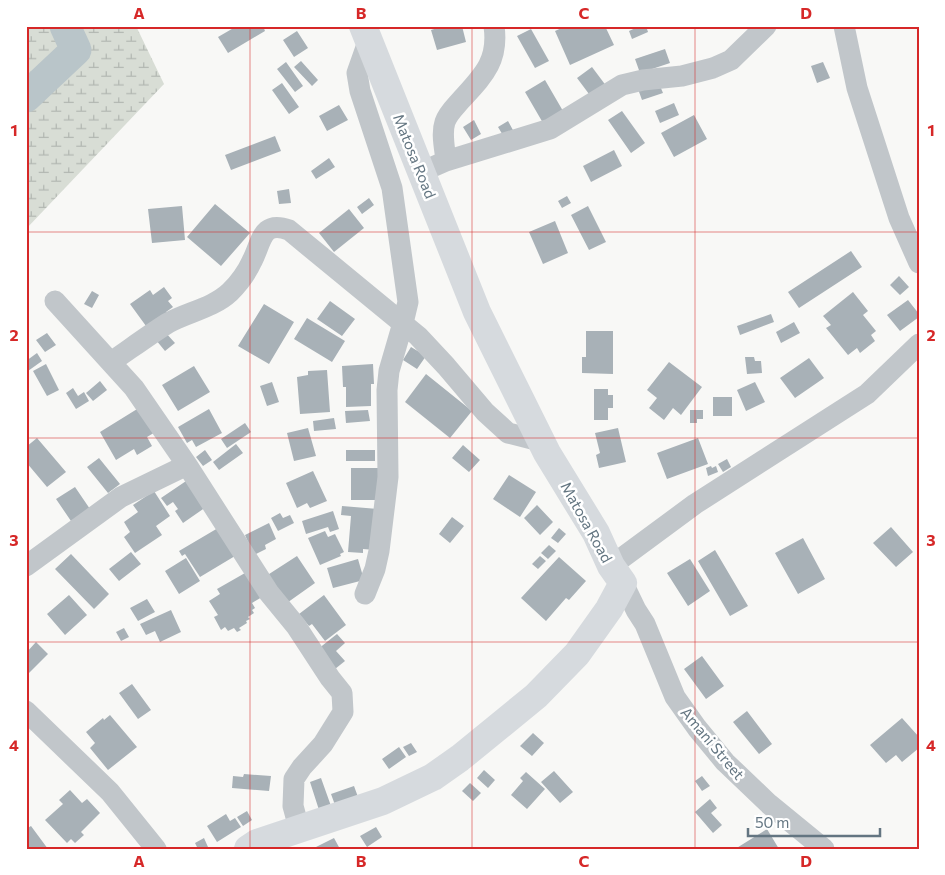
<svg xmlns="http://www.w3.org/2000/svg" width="945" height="875" viewBox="0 0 945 875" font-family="Commissioner,sans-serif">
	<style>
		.wetland { fill: url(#wetland-marsh) }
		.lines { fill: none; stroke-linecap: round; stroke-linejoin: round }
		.river { stroke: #b9c5c9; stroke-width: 31 }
		.building { fill: #a8b1b7 }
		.street { stroke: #c1c6ca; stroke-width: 21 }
		.secondary { stroke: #d6dade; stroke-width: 28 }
		.grid { fill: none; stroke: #d62828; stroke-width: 1; stroke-opacity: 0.55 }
		.labels { text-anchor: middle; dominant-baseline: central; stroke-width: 5; stroke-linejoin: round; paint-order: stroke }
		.street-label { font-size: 15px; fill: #637581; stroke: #fff }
		.neatline { fill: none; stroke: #d62828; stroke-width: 2 }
		.grid-label { font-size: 16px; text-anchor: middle; font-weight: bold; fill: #d62828 }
	</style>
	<defs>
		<pattern id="wetland-marsh" width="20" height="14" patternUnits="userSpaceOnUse" patternTransform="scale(1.25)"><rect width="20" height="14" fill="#d8ddd5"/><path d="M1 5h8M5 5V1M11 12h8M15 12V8" fill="none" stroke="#b3b8b2"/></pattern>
	</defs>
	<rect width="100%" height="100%" fill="#f8f8f6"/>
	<!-- wetland -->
	<path class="wetland" d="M26,26H136L164,84L26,229Z"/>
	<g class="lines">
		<!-- river -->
		<path class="river" d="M26,97L76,50L65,26"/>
	</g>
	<!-- building -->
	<path class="building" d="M237,26H263L265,31L228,53L218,37Z
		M444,26H462L466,42L437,50L431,30Z
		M566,26H605L614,45L570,65L555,31Z
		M640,26H646L648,32L632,39L629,31Z
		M531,29L549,61L535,68L517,36Z
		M297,31L308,48L294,57L283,40Z
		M665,49L670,63L640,73L635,59Z
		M301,61L318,80L312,86L294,67Z
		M286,62L303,86L295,92L277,69Z
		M823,62L830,78L817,83L811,66Z
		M592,67L607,87L592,98L577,78Z
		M545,80L563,111L543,123L525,92Z
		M658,81L663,93L642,100L638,89Z
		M282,83L299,107L289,114L272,90Z
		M674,103L679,115L660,123L655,111Z
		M339,105L348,120L327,131L319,116Z
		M622,111L645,143L631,153L608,120Z
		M694,115L707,139L674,157L661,133Z
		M474,120L481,134L471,140L463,127Z
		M508,121L514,132L504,137L498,127Z
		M275,136L281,151L231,170L225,155Z
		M614,150L622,166L591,182L583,166Z
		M329,158L335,167L316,179L311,171Z
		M289,189L291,203L279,204L277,191Z
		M567,196L571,203L562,208L558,201Z
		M369,198L374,205L362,214L357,207Z
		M215,204L250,233L221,266L187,237Z
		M182,206L185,240L152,243L148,209Z
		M588,206L606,242L589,250L571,215Z
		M349,209L364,228L334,252L319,233Z
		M555,221L568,253L543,264L529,232Z
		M851,251L862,267L799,308L788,292Z
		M899,276L909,287L900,295L890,285Z
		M164,287L172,298L168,301L173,307L166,312L169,316L146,326L130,304L150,290L153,295Z
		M92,291L99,295L92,308L84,304Z
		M853,292L868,311L863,315L876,331L871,335L875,341L860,353L857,348L848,355L826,328L831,325L823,316Z
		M908,300L919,314V317L900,331L887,315Z
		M330,301L355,319L342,336L317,319Z
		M264,304L294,322L269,364L238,346Z
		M771,314L774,322L740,335L737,326Z
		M307,318L345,341L332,362L294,339Z
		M794,322L800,333L781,343L776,332Z
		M586,331H613V374L582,373V357H586Z
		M165,332L175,343L165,351L156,340Z
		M47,333L56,345L45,352L36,340Z
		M411,347L426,356L417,369L403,360Z
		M37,353L42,361L28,371L26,369V361Z
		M745,357H754L755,361H761L762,373L747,374Z
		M809,358L824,378L795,398L780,378Z
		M669,362L702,387L681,415L673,408L664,420L649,408L657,398L647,390Z
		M46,364L59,390L47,396L33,371Z
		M373,364L374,384H371V406L346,407V387H343L342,366Z
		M194,366L210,392L178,411L162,385Z
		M327,370L330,412L300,414L297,377L308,375V371Z
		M426,374L472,411L450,438L405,402Z
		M100,381L107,390L93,401L86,393Z
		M272,382L279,402L267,406L260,386Z
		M755,382L765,402L746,411L737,390Z
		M73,388L78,396L84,392L89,401L76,409L66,393Z
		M594,389H608V395H613V408H608V420H594Z
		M713,397H732V416H713Z
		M142,406L157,431L147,437L152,446L137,455L134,449L116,460L100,432Z
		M209,409L222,433L196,447L192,440L187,443L178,427Z
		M368,410L370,421L346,423L345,411Z
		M690,410H703V419H697V423H690Z
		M334,418L336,429L314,431L313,421Z
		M245,423L251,432L227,448L221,439Z
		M308,428L316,456L294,461L287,433Z
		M618,428L626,462L599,468L596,455L600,453L595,433Z
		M37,438L66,472L47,487L26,462V447Z
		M698,438L708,464L667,479L657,453Z
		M236,444L243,453L219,470L213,462Z
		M463,445L480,460L469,472L452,458Z
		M205,450L212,460L203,466L196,457Z
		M346,450H375V461H346Z
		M99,458L120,484L108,493L87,467Z
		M727,459L731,467L723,472L718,464Z
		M711,466L712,468L716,466L718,472L708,476L706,468Z
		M351,468H380L379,500H351Z
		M313,471L327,501L310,508L307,503L297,508L286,483Z
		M509,475L536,492L520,517L493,499Z
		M192,477L206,507L183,523L175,511L178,509L173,502L167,506L161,498Z
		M75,487L90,509L71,521L56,499Z
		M154,491L170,516L156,526L162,535L135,553L124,537L130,532L124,522L138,512L133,505Z
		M537,505L553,522L540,535L524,518Z
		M342,506L378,509L375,550L363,549V553L348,552L351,516L341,515Z
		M333,511L339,529L330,532L328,527L306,534L302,521Z
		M280,513L283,518L290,515L294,523L278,531L271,518Z
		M452,517L464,526L450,543L439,534Z
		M269,523L276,539L265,545L266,549L254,555L245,535Z
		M891,527L913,552L896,567L873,543Z
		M218,528L235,556L200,577L185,554L182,556L179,551Z
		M559,528L566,534L558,543L551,538Z
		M325,531L328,537L335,534L344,552L340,554L341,556L320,565L308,538Z
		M803,538L825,579L798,594L775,553Z
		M549,545L556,551L548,559L541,553Z
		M715,550L748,606L730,616L698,561Z
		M131,552L141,564L119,581L109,569Z
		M71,554L109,594L94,609L55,569Z
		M297,556L315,583L284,605L266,576Z
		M540,556L546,561L538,569L532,564Z
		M559,557L586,581L569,600L566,598L546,621L521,598Z
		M186,558L200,581L179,594L165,571Z
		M358,559L364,580L333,588L327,568Z
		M690,559L710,591L688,606L667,573Z
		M245,573L262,597L252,603L255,608L252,610L254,613L248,617L250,619L246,621L247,623L239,628L241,630L237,632L234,628L228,631L225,627L221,630L214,617L218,615L209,601L220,594L217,589Z
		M69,595L87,615L65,635L47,614Z
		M324,595L346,625L325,641L312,624L309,626L299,614Z
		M147,599L155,612L138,621L130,608Z
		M171,610L181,632L160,642L155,631L146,635L140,624Z
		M124,628L129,637L121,641L116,632Z
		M337,634L345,643L336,651L345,661L335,669L318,649Z
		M36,642L48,654L26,676V653Z
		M702,656L724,686L706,699L684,669Z
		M132,684L151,710L138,719L119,693Z
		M747,711L772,744L759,754L733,722Z
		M110,715L137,747L108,770L90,748L95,743L86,732L103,718L104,720Z
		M902,718L919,737V748L902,762L896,755L886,763L870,745Z
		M533,733L544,743L532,756L520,746Z
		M411,743L417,752L409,756L403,747Z
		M399,747L406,757L389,769L382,759Z
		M484,770L495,780L488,788L477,778Z
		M554,771L573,792L560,803L541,782Z
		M526,772L545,789L527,809L511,795L523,781L520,778Z
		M244,774L271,776L269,791L232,788L233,776L243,777Z
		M702,776L710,786L702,791L695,781Z
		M321,778L331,806L319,810L310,782Z
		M470,783L481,793L473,801L462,791Z
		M354,786L358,797L335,805L331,794Z
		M70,790L82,803L87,799L100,813L81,832L84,835L75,843L71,839L67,843L45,820L63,804L59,800Z
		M710,799L717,808L711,813L722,825L713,833L695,812Z
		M247,811L252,820L243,826L237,817Z
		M226,814L230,821L235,818L241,827L217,842L207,826Z
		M31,826L48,849H26V829Z
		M376,827L382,837L367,847L360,836Z
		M767,829L779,849H735Z
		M204,838L208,847L205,849H198L195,843Z
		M334,838L340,849H317L316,847Z"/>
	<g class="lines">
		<!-- street -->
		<path class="street" d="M844,26L857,88L899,218L919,263
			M446,161C445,149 441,134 445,122C448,113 455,107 461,100C483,76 499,61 494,26
			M421,172L446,161L550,129L622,85L643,80L682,76L713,68L731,60L766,26
			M55,301L134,388L187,465L269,593L296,626L330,678L342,693L343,712L323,744L302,767L294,779L293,806L299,828
			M111,362C130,349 149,335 168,323C188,312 213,308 230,292C239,283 247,272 252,261C262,242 261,220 289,230L418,336L446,366L485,412L508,433L540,441
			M26,566L121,497L187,465
			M611,566L695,504L867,394L919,344
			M623,583L636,610L645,624L675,697L697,728L725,762L769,804L824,849
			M365,594L375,569L379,551L388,477L387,390L389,371L403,323L408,302L392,188L360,91L357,73L369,39
			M26,711L110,792L156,849"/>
		<!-- secondary -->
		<path class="secondary" d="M248,849L257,843L383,801L433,777L460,758L536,696L577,654L609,609L623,583L611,566L596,533L547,453L477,312L363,26"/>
	</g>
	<!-- grid -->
	<path class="grid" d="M250,26V849M472,26V849M695,26V849M26,232H919M26,438H919M26,642H919"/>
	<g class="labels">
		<!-- street labels -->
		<g class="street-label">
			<text transform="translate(415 156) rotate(68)">Matosa Road</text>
			<text transform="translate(587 522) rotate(61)">Matosa Road</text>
			<text transform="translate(713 743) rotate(50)">Amani Street</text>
		</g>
	</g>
	<!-- border -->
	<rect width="945" height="875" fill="none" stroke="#ffffff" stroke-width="55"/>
	<!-- scale -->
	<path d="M748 828v8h132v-8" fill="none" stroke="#637581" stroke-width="2.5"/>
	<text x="755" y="828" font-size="15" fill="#637581" stroke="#ffffff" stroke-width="4" paint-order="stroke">50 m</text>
	<rect x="28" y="28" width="890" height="820" class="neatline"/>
	<g class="grid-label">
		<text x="139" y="19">A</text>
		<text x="361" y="19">B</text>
		<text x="584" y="19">C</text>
		<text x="806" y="19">D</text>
		<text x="14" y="136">1</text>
		<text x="931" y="136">1</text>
		<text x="14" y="341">2</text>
		<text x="931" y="341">2</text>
		<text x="14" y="546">3</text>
		<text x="931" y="546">3</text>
		<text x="14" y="751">4</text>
		<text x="931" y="751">4</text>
		<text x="139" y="867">A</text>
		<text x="361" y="867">B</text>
		<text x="584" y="867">C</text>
		<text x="806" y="867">D</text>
	</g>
</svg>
